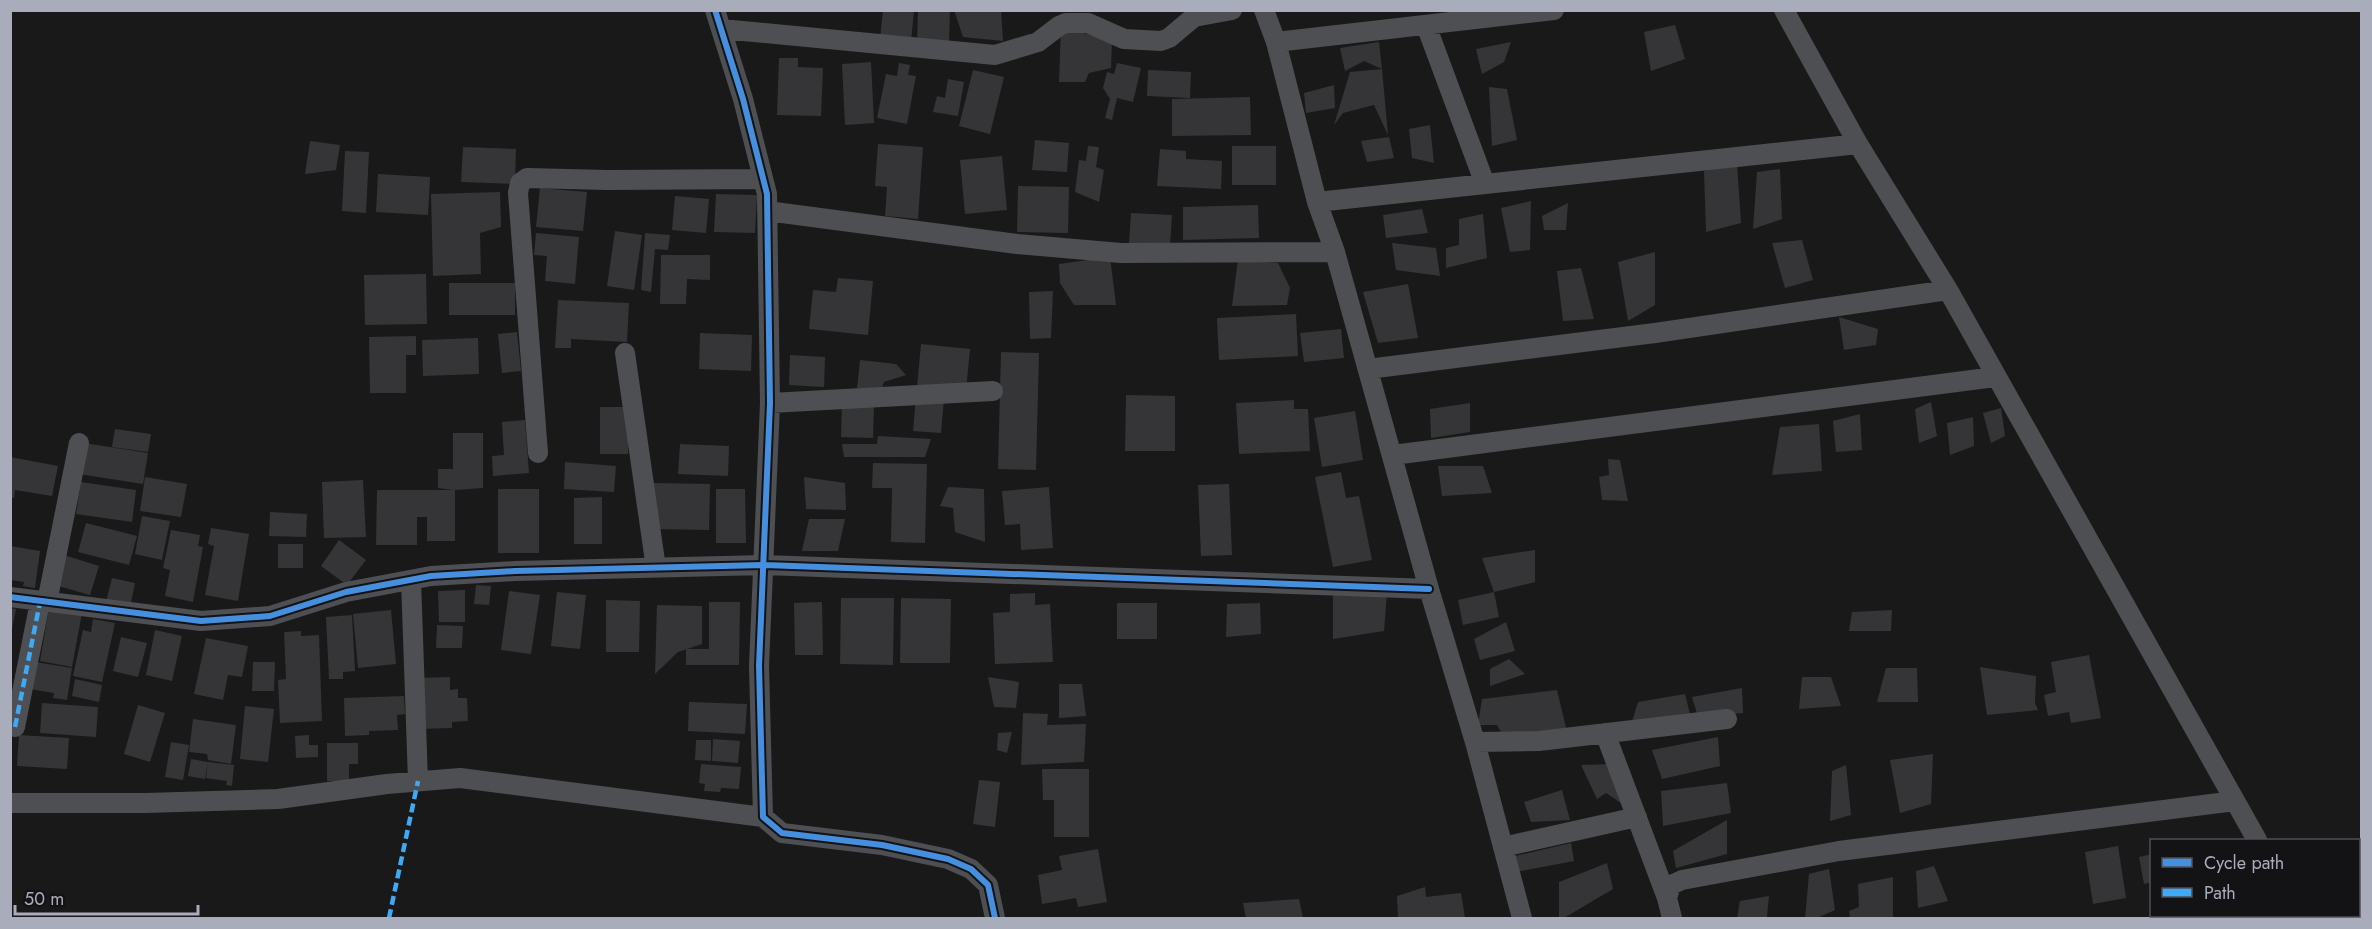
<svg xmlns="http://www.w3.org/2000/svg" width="2372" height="929" viewBox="0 0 2372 929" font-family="Jost,sans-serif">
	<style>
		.building { fill: #353537 }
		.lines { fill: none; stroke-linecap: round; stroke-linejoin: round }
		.minor { stroke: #4e4f53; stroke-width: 20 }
		.quiet { stroke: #3fa9f5; stroke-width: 4.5; stroke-dasharray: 9 4.5; stroke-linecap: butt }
		.cycleway-casing { stroke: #131315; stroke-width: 10 }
		.cycleway { stroke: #468fdf; stroke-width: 6 }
	</style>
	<rect width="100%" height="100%" fill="#191919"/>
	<!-- building -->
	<path class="building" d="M883,10H914L911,42L880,39Z
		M918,10H950L949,45L917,44Z
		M954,10H1001L1003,41L963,37Z
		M1675,25L1685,59L1651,71L1644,32Z
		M1061,27L1112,41L1111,68L1089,73L1085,82H1059Z
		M1379,42L1382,69L1388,135L1374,105L1343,113L1334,125L1350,72L1382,69L1364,61L1345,71L1340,48Z
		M1511,42L1504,62L1482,74L1476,49Z
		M779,58H798V67L823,68L821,116L777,115Z
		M871,62L874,123L845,125L842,64Z
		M899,63L910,65L908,75L916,76L907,124L877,118L886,74L897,76Z
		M1117,63L1141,68L1133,102L1117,98L1112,120L1105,118L1110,99L1103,88L1107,72L1114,74Z
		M973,70L1004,77L990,134L959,126Z
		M1148,70L1191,72L1190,98L1147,96Z
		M948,79L964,82L958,116L933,112L937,96L945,98Z
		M1334,85L1335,108L1306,113L1304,93Z
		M1489,87L1507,89L1517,140L1492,146Z
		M1250,97L1251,135L1172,136V99Z
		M1430,125L1434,163L1412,158L1409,129Z
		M1389,137L1394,158L1367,162L1361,141Z
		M1035,140L1069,143L1067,172L1032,170Z
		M310,141L340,145L336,170L305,174Z
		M878,144L923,147L918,219L885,216L887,187L875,186Z
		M1088,146L1099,147L1096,167L1104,170L1099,202L1075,192L1079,160L1086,161Z
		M1232,146H1276V185H1232Z
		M463,147L516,149L515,184L461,182Z
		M1160,149L1186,151V159L1222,161L1221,189L1157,186Z
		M345,151L369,152L366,213L342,211Z
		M1002,156L1007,210L965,214L960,160Z
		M1737,163L1741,223L1706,232L1704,171Z
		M1780,169L1782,219L1753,229L1757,172Z
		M378,174L430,177L428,215L376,212Z
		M1018,186L1069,187L1068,233L1017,232Z
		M540,188L587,192L583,231L536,227Z
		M500,192L501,227L480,233L481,274L433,276L431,194Z
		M716,194L757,195L755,233L714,232Z
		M675,196L709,199L706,233L672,230Z
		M1531,201L1530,250L1510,252L1501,208Z
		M1568,203L1566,230H1544L1542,216Z
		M1258,205L1259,238L1183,240V207Z
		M1422,209L1428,233L1386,238L1383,215Z
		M1131,213L1172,215L1170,246L1129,244Z
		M1483,214L1487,258L1446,268V248L1459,245V219Z
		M615,231L642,235L634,290L607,286Z
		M536,233L579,237L575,284L545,281L547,256L534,255Z
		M645,233L670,235L668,250L655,249L651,292L641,290Z
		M1802,240L1813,280L1785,288L1772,243Z
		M1392,243L1436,248L1440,276L1396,270Z
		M1655,252V305L1628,321L1618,262Z
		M661,255H710V280L687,279L686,304H660Z
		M1110,257L1116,305H1074L1060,283L1059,264Z
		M1238,259L1278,263L1290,288L1287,305L1232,306Z
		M1581,268L1594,319L1563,321L1557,271Z
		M426,274L427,324L365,325L364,275Z
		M838,278L873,281L868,335L809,329L813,290L836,292Z
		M449,283H515V315H449Z
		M1408,284L1418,338L1378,343L1363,292Z
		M1053,291L1051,338L1030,339L1029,292Z
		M558,300L629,303L627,342L571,339V348H555Z
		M1296,314L1298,356L1219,360L1217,318Z
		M1839,317L1878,329L1876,345L1844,350Z
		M1341,329L1344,358L1304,362L1300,333Z
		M517,332L521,371L502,373L498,334Z
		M700,333L752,335L751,371L699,369Z
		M416,336V355H406V393H370L369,337Z
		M478,338L479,374L423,376L422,340Z
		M921,344L970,349L966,391L917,387Z
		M1001,352L1039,353L1036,470L998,469Z
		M790,355L825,357L824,387L789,385Z
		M860,360L896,364L906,375L884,382L882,388H857Z
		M1126,395L1175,396V451H1125Z
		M916,397L944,399L941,433L913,431Z
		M1294,400V409H1308L1310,451L1239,454L1236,403Z
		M1931,402L1937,436L1919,443L1915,409Z
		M1470,403V432L1431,438L1430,409Z
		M842,404L874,405L873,438L841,437Z
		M600,407H628V454H600Z
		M2001,408L2005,436L1991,443L1983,413Z
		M1355,411L1363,460L1322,467L1314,418Z
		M1860,414L1862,450L1836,452L1833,421Z
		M1973,417L1974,446L1950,455L1947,423Z
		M525,420L529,473L493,476L492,456L504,455L502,422Z
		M1819,424L1822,471L1772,475L1780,427Z
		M115,429L151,434L148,452L112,447Z
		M453,433H483V488L455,490V541H427V517H417V545H376L377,490H453L438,488V469H453Z
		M878,436L931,439L925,457H844L842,444H877Z
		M84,443L148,453L143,484L79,474Z
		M680,444L729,446L728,476L678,474Z
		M10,457L58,466L52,496L15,490L14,498L10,497Z
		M1608,459L1620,460L1628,501L1602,500L1599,477L1609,475Z
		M565,462L616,466L614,492L564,489Z
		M873,463L927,464L925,543L891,542L892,488H872Z
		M1438,466H1483L1492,493L1442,496Z
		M1341,472L1346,498L1359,496L1372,560L1333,567L1315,477Z
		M145,477L187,484L181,517L140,511Z
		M804,477L845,483L846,510L806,509Z
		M363,480L366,537L324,538L322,482Z
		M81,482L136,490L132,522L76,514Z
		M654,483L710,484L709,530L653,529Z
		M1229,484L1232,555L1201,556L1198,485Z
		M948,487L984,489L985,542L955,532L953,508L940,506Z
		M1049,487L1053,548L1021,550L1020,524L1005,525L1002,491Z
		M498,489H539V553H498Z
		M716,489H745L746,543H716Z
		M602,497V544H574V498Z
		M270,512L307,514L306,537L269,536Z
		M142,516L170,521L162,560L135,554Z
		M809,519H845L838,551H802Z
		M86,523L137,536L129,565L78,552Z
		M211,528L249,534L238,601L205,595L214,546L208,544Z
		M171,530L200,535L198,546L203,547L193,602L165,596L170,570L163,568Z
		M339,540L366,560L347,585L321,566Z
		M278,544H303V568H278Z
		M10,546L40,551L35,588L23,586L24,582L10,580Z
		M1535,550V582L1494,592L1499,617L1463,625L1458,600L1494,592L1482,558Z
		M64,555L99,566L90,595L55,585Z
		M112,578L135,583L130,607L106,602Z
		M476,585L491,586L489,605L474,604Z
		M465,590V622H439L438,591Z
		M509,591L540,595L531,654L501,650Z
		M557,592L586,595L580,649L551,646Z
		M1035,593V605L1050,604L1053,662L995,664L993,613L1010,612V594Z
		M1387,593L1384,631L1333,639V595Z
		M841,598H894L893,665L840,664Z
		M901,598L951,599L950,663H900Z
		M606,600L640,601L639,652H606Z
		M709,602H740L739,665H686V649H709Z
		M822,602L823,655H795L794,603Z
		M1117,603H1157V639H1117Z
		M1260,603L1261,634L1226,637L1227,604Z
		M657,605L702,606V644L678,652L655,674Z
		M49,607L82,613L72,667L40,661Z
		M10,608L16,609L12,629H10Z
		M391,610L396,664L358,668L353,614Z
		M1892,610L1891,631H1849L1852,612Z
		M352,615L355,671L343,672V679H329L326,617Z
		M93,619L115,623L102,682L73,676L83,630L91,632Z
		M1506,622L1515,651L1480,660L1474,639Z
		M437,625L463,626L462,648H436Z
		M155,630L182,636L172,681L146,675Z
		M301,631V636L319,635L322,721L280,723L278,680L286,679L284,632Z
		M121,637L147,643L138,677L113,671Z
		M206,638L248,646L242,677L228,675L223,700L194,694Z
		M2089,655L2101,718L2071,723L2069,712L2048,716L2044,695L2056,692L2051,662Z
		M1509,659L1525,674L1490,686V669Z
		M35,662L72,668L67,700L53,698L54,693L30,689Z
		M253,662H275L274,691H252Z
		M1980,667L2036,676L2035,703L2038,710L1987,715Z
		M1886,668H1917L1918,702H1877Z
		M450,677V690L458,689V698H467L468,721L452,722V728L419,729L418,678Z
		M988,677L1019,682L1016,708L994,707Z
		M1802,677H1831L1841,706L1799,709Z
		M75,679L102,685L99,702L72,696Z
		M1059,684H1082L1086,716L1059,718Z
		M1742,688L1743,713L1698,717L1692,697Z
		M1557,690L1567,732L1504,737L1497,725H1478L1482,699Z
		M1685,694L1691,718L1631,725L1638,702Z
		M404,696L405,714L397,715L398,730L369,731V735L345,736L344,698Z
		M689,702L747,704L745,734L688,731Z
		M42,703L98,707L96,737L40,733Z
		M138,705L165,713L150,762L124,754Z
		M245,706L274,709L268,762L240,759Z
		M1023,713L1048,714L1047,725L1086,724L1084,762L1021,765Z
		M193,719L236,725L231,764L208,760L207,754L189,752Z
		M1012,732L1007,753L997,750L998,733Z
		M19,735L69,738L67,769L17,766Z
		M309,735V745H318V757L296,758L295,736Z
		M1718,737L1720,766L1662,779L1652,750Z
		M713,739L740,741L738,763L712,761Z
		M696,740H711V761L695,760Z
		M171,742L189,745L183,780L165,777Z
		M327,743H358V764H349V781H327Z
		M1933,754L1931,804L1900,813L1890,760Z
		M191,759L208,762L205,779L188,776Z
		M208,762L234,765L232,786L226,785L227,781L206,778Z
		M701,764L741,767L739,789L721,788L720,792L704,791L705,784L699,783Z
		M1612,764L1621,803L1606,793L1597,799L1581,765Z
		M1846,765L1851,815L1830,821L1832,771Z
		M1042,769H1089V837H1054V800H1043Z
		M979,780L1000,782L995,827L973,824Z
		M1727,783L1731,813L1663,826L1661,791Z
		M1562,790L1570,820L1531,822L1524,802Z
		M1727,820V854L1676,868L1673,851Z
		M1571,843L1574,861L1516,872L1515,856Z
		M2118,846L2126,898L2093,904L2085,852Z
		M1098,849L1107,902L1078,907L1076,898L1042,904L1038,875L1062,870L1059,856Z
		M2152,854V882L2144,884L2139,857Z
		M1607,863L1613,889L1564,918H1559V882Z
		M1934,866L1948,901L1918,908L1916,871Z
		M1829,869L1835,910L1817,918H1805L1809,874Z
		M1893,877V918H1850L1849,911L1859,907L1858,884Z
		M1425,887L1426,897L1461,893L1465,918H1398L1397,896Z
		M1769,896L1767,917L1737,918L1740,901Z
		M1299,899L1303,918H1246L1243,903Z"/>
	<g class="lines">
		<!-- minor -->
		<path class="minor" d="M715,10L743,99L767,194L770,403L759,666L763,817L782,833L882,845L948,859L971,869L988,885L995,918
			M1264,10L1276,42L1317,202L1335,252L1429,589L1475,742L1522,918
			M1784,10L1858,144L1948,290L2257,840
			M1426,25L1485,184
			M722,29L995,55L1038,42L1059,26L1066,23H1088L1124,39L1161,41L1169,38L1194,17L1232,10
			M1276,42L1554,10
			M1317,202L1858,144
			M767,211L1017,244L1121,253L1335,252
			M625,353L656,568
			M1368,369L1655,333L1948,290
			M770,403L993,391
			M538,453L518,193L520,183L527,178L607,180L763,179
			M1393,455L1995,377
			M411,580L418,781
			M10,597L201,621L270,616L346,592L431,576L515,571L765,565L1429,589
			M47,602L79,443
			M15,727L40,602
			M1605,733L1667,898
			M1475,742L1539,741L1727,719
			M10,803H145L278,799L387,784L460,778L763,817
			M1503,847L1637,817
			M2298,916L2300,918
			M1672,918L1667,898L1671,885L1682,880L1839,851L2235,801"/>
		<!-- quiet -->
		<path class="quiet" d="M15,727L40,602
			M389,918L418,781"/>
		<defs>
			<path id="cycleway" d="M715,10L743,99L767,194L770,403L759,666L763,817L782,833L882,845L948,859L971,869L988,885L995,918
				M10,597L201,621L270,616L346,592L431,576L515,571L765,565L1429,589"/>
		</defs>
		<!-- cycleway casing -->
		<use href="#cycleway" class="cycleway-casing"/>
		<!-- cycleway -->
		<use href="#cycleway" class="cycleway"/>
	</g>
	<!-- border -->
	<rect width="2372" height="929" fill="none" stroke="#a9acba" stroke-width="24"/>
	<!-- legend -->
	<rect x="2150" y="839" width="210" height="78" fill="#131315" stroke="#4f5057" stroke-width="1.5"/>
	<rect x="2162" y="858" width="30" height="9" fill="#468fdf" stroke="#4f5057" stroke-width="1.5"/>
	<text x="2204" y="869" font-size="18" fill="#a9acba">Cycle path</text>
	<rect x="2162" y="888" width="30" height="9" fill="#3fa9f5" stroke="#4f5057" stroke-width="1.5"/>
	<text x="2204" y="899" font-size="18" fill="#a9acba">Path</text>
	<!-- scale -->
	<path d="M15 905v9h183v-9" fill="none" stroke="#a9acba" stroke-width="3"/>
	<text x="24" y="905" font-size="18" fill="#a9acba" stroke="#131315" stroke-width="4.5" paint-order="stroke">50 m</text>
</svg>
